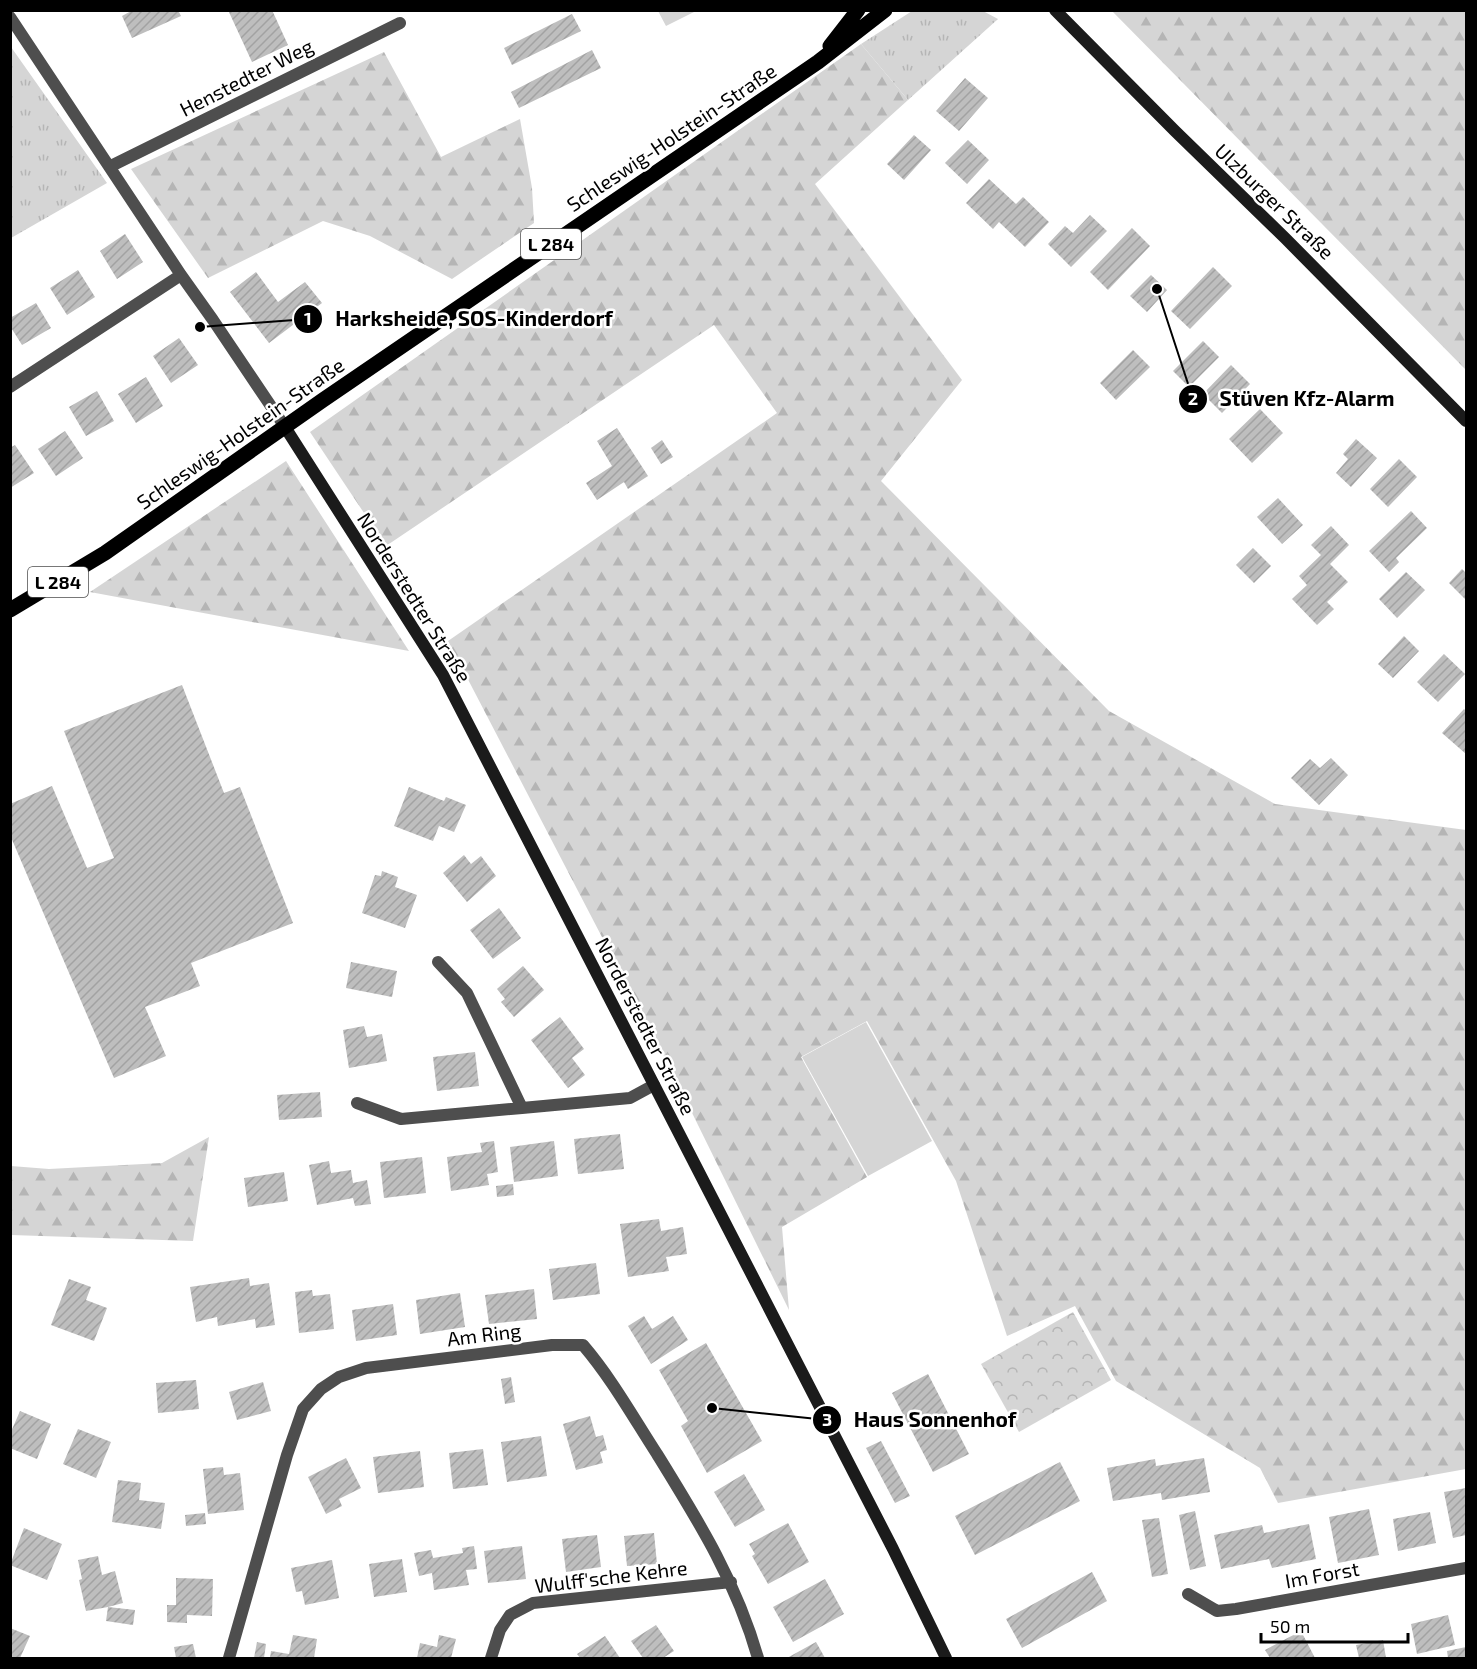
<svg xmlns="http://www.w3.org/2000/svg" width="1477" height="1669" viewBox="0 0 1477 1669" font-family="'Exo 2',sans-serif">
	<style>
		.grass { fill: url(#grass-tufts) }
		.forest { fill: url(#forest-firs) }
		.park { fill: url(#park-crowns) }
		.garden { fill: #d5d5d5 }
		.building { fill: url(#building-hatch) }
		.lines { fill: none; stroke-linecap: round; stroke-linejoin: round }
		.street { stroke: #4e4e4e; stroke-width: 12 }
		.secondary { stroke: #1b1b1b; stroke-width: 12 }
		.primary { stroke: #000; stroke-width: 15 }
		.labels { text-anchor: middle; dominant-baseline: central; stroke-width: 5; stroke-linejoin: round; paint-order: stroke }
		.shield { fill: #fff; stroke: #4c4c4c; stroke-width: 1.5 }
		.shield-label { font-size: 18px; font-weight: bold; fill: #000 }
		.street-label { font-size: 20px; fill: #000; stroke: #fff }
		.leader { fill: none; stroke: #000; stroke-width: 2 }
		.callout-dot { fill: #000; stroke: #fff; stroke-width: 2 }
		.mark-label { font-size: 18px; text-anchor: middle; font-weight: bold; fill: #fff }
		.callout-label { font-size: 21px; text-anchor: middle; font-weight: bold; fill: #000; stroke: #fff; stroke-width: 5; stroke-linejoin: round; paint-order: stroke }
	</style>
	<defs>
		<pattern id="grass-tufts" width="24" height="20" patternUnits="userSpaceOnUse" patternTransform="scale(1.5)"><rect width="24" height="20" fill="#d5d5d5"/><path d="M3 7l-1-3M5 7V3M7 7l1-3M15 17l-1-3M17 17v-4M19 17l1-3" fill="none" stroke="#b5b5b5"/></pattern>
		<pattern id="forest-firs" width="22" height="20" patternUnits="userSpaceOnUse" patternTransform="scale(1.5)"><rect width="22" height="20" fill="#d5d5d5"/><path d="M5 1l3.5 6h-7zM16 11l3.5 6h-7z" fill="#b5b5b5"/></pattern>
		<pattern id="park-crowns" width="20" height="18" patternUnits="userSpaceOnUse" patternTransform="scale(1.5)"><rect width="20" height="18" fill="#d5d5d5"/><path d="M2 6a3 3 0 1 1 6 0M12 15a3 3 0 1 1 6 0" fill="none" stroke="#b5b5b5"/></pattern>
		<pattern id="building-hatch" width="6" height="6" patternUnits="userSpaceOnUse" patternTransform="scale(1.5)"><rect width="6" height="6" fill="#bebebe"/><path d="M-1 1l2-2M0 6l6-6M5 7l2-2" fill="none" stroke="#a2a2a2"/></pattern>
	</defs>
	<rect width="100%" height="100%" fill="#fff"/>
	<!-- grass -->
	<path class="grass" d="M912,11H983L998,19L908,100L861,44Z
		M11,47L107,183L11,238H10Z"/>
	<!-- forest -->
	<path class="forest" d="M1112,11H1466V370Z
		M861,44L908,100L815,184L962,380L881,481L1109,711L1275,804L1466,830V1469L1278,1503L1260,1468L1116,1381L1075,1306L1007,1336L956,1181L867,1021L801,1057L867,1177L782,1227L789,1310L668,1064L448,641L777,413L714,325L386,546L310,432Z
		M384,52L441,157L520,119L532,188L534,223L452,279L370,236L323,221L208,278L131,169Z
		M286,461L409,651L90,592Z
		M209,1137L193,1241L11,1235V1166L49,1169L162,1163Z"/>
	<!-- park -->
	<path class="park" d="M1073,1312L1111,1380L1019,1432L981,1364Z"/>
	<!-- garden -->
	<path class="garden" d="M658,11H696L666,26Z
		M866,1022L932,1141L868,1176L802,1057Z"/>
	<!-- building -->
	<path class="building" d="M133,10H178L181,16L132,38L122,16Z
		M228,10H272L288,45L252,62Z
		M572,14L581,31L512,65L504,48Z
		M592,50L601,68L519,108L511,92Z
		M965,78L988,98L959,131L936,111Z
		M914,135L931,150L904,180L887,164Z
		M968,140L989,160L967,184L945,163Z
		M989,179L1016,204L1023,197L1049,222L1025,247L999,222L993,229L966,203Z
		M1090,215L1107,231L1071,267L1048,244L1065,226L1073,233Z
		M1132,228L1150,246L1108,290L1090,272Z
		M125,234L143,262L117,279L100,251Z
		M1213,267L1232,286L1190,329L1171,311Z
		M78,270L95,297L67,315L50,288Z
		M256,272L278,302L305,282L322,303L269,343L230,292Z
		M1151,275L1167,290L1147,312L1130,296Z
		M36,303L51,328L22,345L10,326V318Z
		M179,338L198,365L171,383L153,356Z
		M1203,341L1219,357L1189,387L1173,371Z
		M1133,350L1150,367L1116,400L1100,383Z
		M1231,365L1250,384L1222,413L1203,394Z
		M146,377L163,406L136,423L118,394Z
		M97,391L114,421L86,436L69,407Z
		M1260,409L1283,433L1252,463L1229,439Z
		M617,428L648,476L628,489L624,482L597,500L586,483L612,466L597,441Z
		M65,431L83,458L56,476L38,449Z
		M1356,439L1377,458L1351,487L1336,473L1348,459L1343,454Z
		M662,440L673,457L661,464L651,448Z
		M15,445L34,473L10,488V448Z
		M1399,459L1417,477L1388,507L1370,489Z
		M1278,498L1303,525L1282,544L1257,517Z
		M1411,511L1427,528L1396,558L1399,562L1389,572L1369,551Z
		M1331,526L1349,545L1330,564L1348,582L1327,602L1334,609L1317,625L1292,599L1307,585L1299,576L1321,555L1311,545Z
		M1253,548L1271,566L1254,583L1236,565Z
		M1462,569L1466,573V600L1449,583Z
		M1406,572L1425,590L1397,618L1379,599Z
		M1404,636L1419,651L1393,678L1378,664Z
		M1444,654L1465,674L1438,702L1417,682Z
		M182,685L224,793L240,787L293,923L191,963L200,986L145,1007L166,1056L114,1078L10,835V804L52,786L87,868L114,858L64,731Z
		M1464,709L1466,711V754L1442,733Z
		M1331,758L1348,775L1319,805L1291,778L1310,759L1320,768Z
		M409,787L444,801L446,797L466,805L454,832L439,826L433,841L394,826Z
		M464,855L471,864L481,856L496,876L467,902L443,873Z
		M382,871L398,877L395,887L417,895L405,928L362,913L375,875L381,876Z
		M499,908L521,938L493,959L470,930Z
		M351,962L397,971L392,997L346,988Z
		M523,966L544,990L514,1017L501,1002L505,999L497,989Z
		M560,1017L584,1049L572,1058L585,1075L568,1088L531,1040Z
		M364,1026L367,1037L382,1034L387,1061L349,1068L343,1030Z
		M475,1052L479,1086L437,1091L433,1057Z
		M320,1092L322,1117L279,1120L277,1095Z
		M620,1134L624,1169L578,1174L574,1139Z
		M494,1141L498,1172L487,1174L489,1185L451,1191L447,1157L482,1152L480,1143Z
		M554,1141L558,1176L514,1182L510,1147Z
		M422,1157L426,1193L384,1198L380,1162Z
		M329,1161L331,1173L351,1170L353,1183L367,1180L371,1204L355,1206L353,1198L317,1205L309,1165Z
		M284,1172L288,1201L248,1207L244,1178Z
		M513,1184L514,1195L497,1197L496,1186Z
		M659,1219L661,1231L683,1227L687,1254L666,1257L669,1271L628,1277L620,1224Z
		M596,1263L600,1294L553,1300L549,1269Z
		M249,1278L250,1286L269,1283L275,1325L256,1328L255,1319L218,1326L217,1317L196,1322L190,1287Z
		M69,1279L91,1287L86,1300L107,1308L94,1341L51,1325Z
		M534,1289L537,1319L489,1324L485,1295Z
		M312,1290L313,1296L330,1294L334,1329L299,1333L295,1292Z
		M460,1293L465,1327L420,1334L416,1300Z
		M393,1304L397,1335L356,1341L352,1310Z
		M644,1316L652,1329L673,1316L688,1340L651,1364L628,1326Z
		M706,1343L762,1441L707,1473L681,1426L688,1421L659,1370Z
		M928,1374L969,1454L933,1472L892,1393Z
		M511,1377L515,1402L505,1404L501,1379Z
		M196,1380L199,1409L158,1413L156,1383Z
		M263,1382L271,1411L237,1420L229,1392Z
		M20,1411L51,1424L37,1459L10,1448V1434Z
		M590,1416L596,1437L603,1435L607,1450L600,1452L603,1463L576,1470L563,1424Z
		M78,1429L111,1442L96,1478L63,1464Z
		M541,1436L547,1476L507,1482L501,1442Z
		M881,1441L910,1496L895,1503L866,1448Z
		M483,1449L488,1485L453,1489L449,1453Z
		M420,1451L424,1487L378,1493L373,1457Z
		M346,1458L361,1488L339,1499L342,1506L326,1514L308,1477Z
		M1204,1458L1210,1492L1162,1500L1161,1493L1113,1501L1107,1468L1155,1459L1156,1466Z
		M1060,1462L1080,1501L975,1555L955,1516Z
		M223,1467L224,1475L240,1473L244,1510L208,1514L203,1469Z
		M744,1474L765,1510L735,1527L714,1492Z
		M118,1480L141,1483L139,1500L165,1503L161,1529L112,1522Z
		M1466,1488V1535L1453,1538L1444,1492Z
		M1369,1509L1379,1555L1338,1563L1329,1517Z
		M1195,1511L1206,1566L1190,1570L1179,1515Z
		M1430,1512L1436,1543L1398,1551L1393,1519Z
		M205,1513L206,1524L186,1526L185,1515Z
		M1159,1518L1168,1574L1152,1577L1142,1520Z
		M788,1523L809,1562L768,1584L752,1556L755,1554L749,1544Z
		M1309,1524L1316,1559L1272,1568L1269,1559L1221,1569L1214,1535L1262,1525L1264,1533Z
		M24,1528L62,1544L47,1580L10,1565Z
		M654,1533L657,1564L627,1566L624,1536Z
		M597,1535L601,1567L566,1572L562,1539Z
		M474,1546L477,1569L466,1570L469,1585L434,1590L432,1573L419,1576L414,1553L431,1550L433,1558L463,1553L462,1548Z
		M522,1546L526,1579L488,1583L484,1551Z
		M98,1556L102,1575L115,1571L123,1603L108,1607L135,1610L133,1625L106,1621L108,1607L86,1611L79,1580L82,1579L78,1560Z
		M402,1559L407,1592L374,1597L369,1564Z
		M332,1560L339,1598L305,1605L302,1591L296,1592L291,1568Z
		M1092,1572L1107,1601L1022,1648L1006,1619Z
		M176,1578L213,1579L212,1616L187,1615V1623L167,1622V1605H176Z
		M825,1579L844,1614L793,1642L773,1607Z
		M1448,1615L1455,1645L1417,1654L1411,1624Z
		M656,1625L674,1651L663,1658H643L631,1641Z
		M10,1628L30,1636L20,1658H10Z
		M1301,1631L1315,1658H1270L1265,1650Z
		M293,1635L317,1639L314,1658H270L271,1651L289,1654Z
		M439,1635L456,1639L451,1658H417L420,1643L437,1647Z
		M605,1636L620,1658H580L577,1654Z
		M1383,1640L1386,1658H1359L1356,1645Z
		M257,1642L266,1644L264,1658H254Z
		M816,1642L825,1658H787Z
		M193,1644L196,1658H176L174,1647Z
		M1466,1647V1658H1448L1447,1651Z"/>
	<g class="lines">
		<!-- street -->
		<path class="street" d="M10,17L181,275L213,320L285,427
			M111,166L400,23
			M10,387L181,275
			M357,1103L401,1119L522,1108L467,993L438,962
			M522,1108L630,1098L654,1085
			M1188,1594L1217,1611L1236,1609L1466,1568
			M229,1658L287,1455L303,1409L321,1389L339,1377L366,1368L552,1345H583C612,1379 633,1417 657,1454C699,1522 736,1581 758,1658
			M491,1658L500,1630L510,1615L533,1603L731,1582"/>
		<!-- secondary -->
		<path class="secondary" d="M1055,10L1175,131L1285,238L1466,421
			M285,427L443,675L893,1549L946,1658"/>
		<!-- primary -->
		<path class="primary" d="M830,46L858,10
			M10,610L105,553L323,400L818,62L885,10"/>
	</g>
	<g class="labels">
		<!-- shield labels -->
		<g class="shield">
			<rect x="521" y="229" width="60" height="30" rx="4.5"/>
			<rect x="28" y="567" width="60" height="30" rx="4.5"/>
		</g>
		<g class="shield-label">
			<text x="551" y="244">L 284</text>
			<text x="58" y="582">L 284</text>
		</g>
		<!-- street labels -->
		<g class="street-label">
			<text transform="translate(246 77) rotate(-27)">Henstedter Weg</text>
			<text transform="translate(671 137) rotate(-34)">Schleswig-Holstein-Straße</text>
			<text transform="translate(1275 201) rotate(44)">Ulzburger Straße</text>
			<text transform="translate(240 433) rotate(-35)">Schleswig-Holstein-Straße</text>
			<text transform="translate(415 597) rotate(58)">Norderstedter Straße</text>
			<text transform="translate(646 1026) rotate(63)">Norderstedter Straße</text>
			<text transform="translate(484 1334) rotate(-7)">Am Ring</text>
			<text transform="translate(1322 1574) rotate(-10)">Im Forst</text>
			<text transform="translate(611 1576) rotate(-7)">Wulff'sche Kehre</text>
		</g>
	</g>
	<!-- callouts -->
	<path class="leader" d="M200 327L308 319M1157 289L1193 399M712 1408L827 1420"/>
	<g class="callout-dot">
		<circle cx="200" cy="327" r="6"/>
		<circle cx="1157" cy="289" r="6"/>
		<circle cx="712" cy="1408" r="6"/>
		<circle cx="308" cy="319" r="15"/>
		<circle cx="1193" cy="399" r="15"/>
		<circle cx="827" cy="1420" r="15"/>
	</g>
	<g class="mark-label">
		<text x="308" y="325">1</text>
		<text x="1193" y="405">2</text>
		<text x="827" y="1426">3</text>
	</g>
	<g class="callout-label">
		<text x="474" y="326">Harksheide, SOS-Kinderdorf</text>
		<text x="1307" y="406">Stüven Kfz-Alarm</text>
		<text x="935" y="1427">Haus Sonnenhof</text>
	</g>
	<!-- border -->
	<rect width="1477" height="1669" fill="none" stroke="#000000" stroke-width="24"/>
	<!-- scale -->
	<path d="M1261 1633v9h147v-9" fill="none" stroke="#000000" stroke-width="3"/>
	<text x="1270" y="1633" font-size="18" fill="#000000" stroke="#ffffff" stroke-width="4.5" paint-order="stroke">50 m</text>
</svg>
